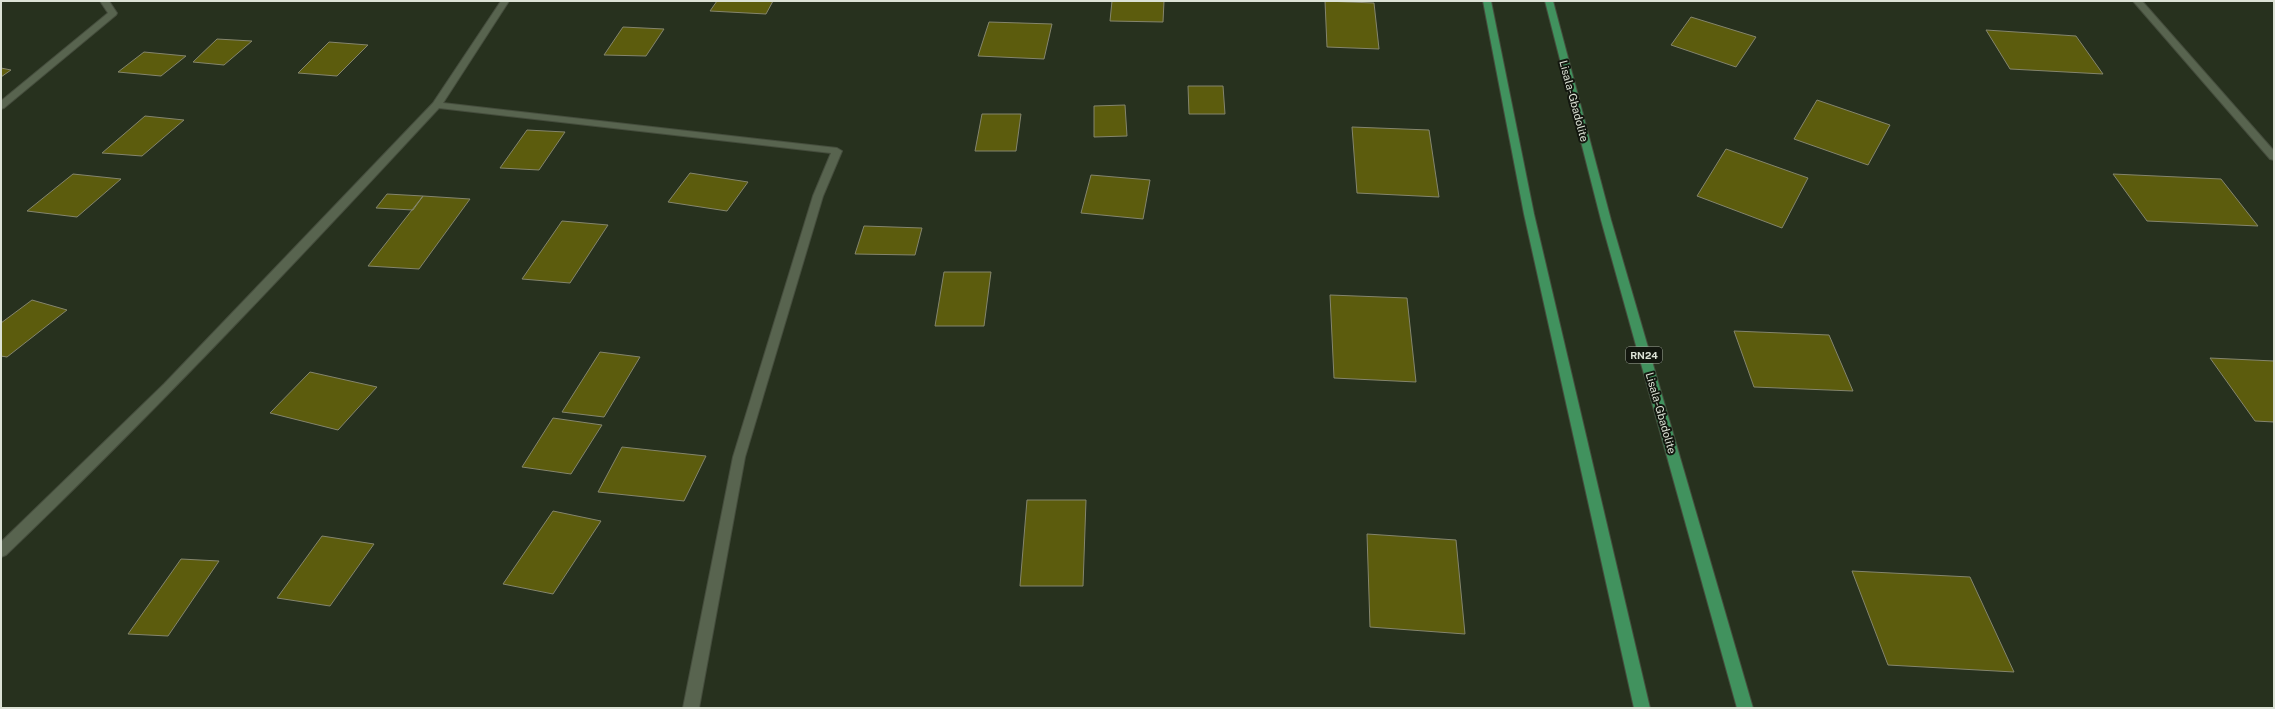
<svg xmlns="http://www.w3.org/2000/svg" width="2275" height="709" viewBox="0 0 2275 709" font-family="'Public Sans',sans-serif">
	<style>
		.building { fill: #5c5c0d; stroke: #84856d }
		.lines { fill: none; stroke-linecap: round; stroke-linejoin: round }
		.street-casing { stroke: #454d3d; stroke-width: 2 }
		.primary-casing { stroke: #454d3d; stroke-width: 2 }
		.street { fill: #58644f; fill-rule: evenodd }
		.primary { fill: #41925e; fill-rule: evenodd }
		.labels { text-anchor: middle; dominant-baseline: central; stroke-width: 4; stroke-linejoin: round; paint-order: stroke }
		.shield { fill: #13170f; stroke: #a0a59a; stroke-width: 1 }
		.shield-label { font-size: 10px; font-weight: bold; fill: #dce2d6 }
		.street-label { font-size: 11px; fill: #dce2d6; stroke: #13170f }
	</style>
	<rect width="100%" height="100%" fill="#27311e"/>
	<!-- building -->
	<path class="building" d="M717,1H773L766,14L710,11Z
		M1112,1H1164L1163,22L1110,21Z
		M1325,1L1374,3L1379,49L1327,47Z
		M1691,17L1756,37L1736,67L1671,45Z
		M989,22L1052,24L1044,59L978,56Z
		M623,27L664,29L646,56L604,55Z
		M1986,30L2076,36L2103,74L2010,69Z
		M217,39L252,41L224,65L193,62Z
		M329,42L368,45L337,76L298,73Z
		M144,52L186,56L161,76L118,72Z
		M1,68L11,70L1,77Z
		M1188,86H1223L1225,114H1189Z
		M1817,100L1890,125L1868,165L1794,139Z
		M1125,105L1127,136L1094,137V106Z
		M982,114H1021L1016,151H975Z
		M145,116L184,120L142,156L102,153Z
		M1352,127L1429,130L1439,197L1357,193Z
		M527,130L565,132L539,170L500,168Z
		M1726,149L1808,178L1782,228L1697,196Z
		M690,173L748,182L727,211L668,202Z
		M73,174L121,179L77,217L27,211Z
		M2113,174L2221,179L2258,226L2147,221Z
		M1091,175L1150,180L1143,219L1081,213Z
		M387,194L423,196L413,210L376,208Z
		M423,196L470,199L419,269L368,266Z
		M562,221L608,225L570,283L522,279Z
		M864,226L922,228L915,255L855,254Z
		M944,272H991L984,326H935Z
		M1330,295L1407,298L1416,382L1334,378Z
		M32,300L67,310L7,357L1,356V323Z
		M1734,331L1829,335L1853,391L1754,387Z
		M600,352L640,357L604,417L562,412Z
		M2210,358L2274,361V422L2255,421Z
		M310,372L377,387L338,430L270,413Z
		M553,418L602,425L571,474L522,467Z
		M622,447L706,456L684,501L598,492Z
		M1027,500H1086L1083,586H1020Z
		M553,511L601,521L553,594L503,584Z
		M1367,534L1456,540L1465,634L1370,627Z
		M322,536L374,544L330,606L277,598Z
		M181,559L219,561L168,636L128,634Z
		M1852,571L1970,577L2014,672L1888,665Z"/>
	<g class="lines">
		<defs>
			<path id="street" d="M100,1H109L117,13L116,15L4,108L1,109V101L108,13Z
				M501,1H509L443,103L837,148L842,151L823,196L745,457L699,708H683L733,457L813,196L831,153L439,108C298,260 156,411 6,555L1,557V542L164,384L433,103Z
				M2133,1H2142L2274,151V160L2270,159Z"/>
			<path id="primary" d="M1483,1H1491L1534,214L1650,708H1634L1524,214Z
				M1545,1H1553L1611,220L1753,708H1737L1601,220Z"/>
		</defs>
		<!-- street casing -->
		<use href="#street" class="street-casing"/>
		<!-- primary casing -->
		<use href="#primary" class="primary-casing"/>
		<!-- street -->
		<use href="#street" class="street"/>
		<!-- primary -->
		<use href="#primary" class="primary"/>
	</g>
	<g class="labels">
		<!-- shield labels -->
		<rect class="shield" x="1626" y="347" width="36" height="16" rx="3"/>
		<g class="shield-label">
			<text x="1644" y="355">RN24</text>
		</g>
		<!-- street labels -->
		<g class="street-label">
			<text transform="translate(1574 101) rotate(75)">Lisala-Gbadolite</text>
			<text transform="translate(1661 413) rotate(74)">Lisala-Gbadolite</text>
		</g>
	</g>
	<!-- border -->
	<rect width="2275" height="709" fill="none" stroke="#dce2d6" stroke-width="4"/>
</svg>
